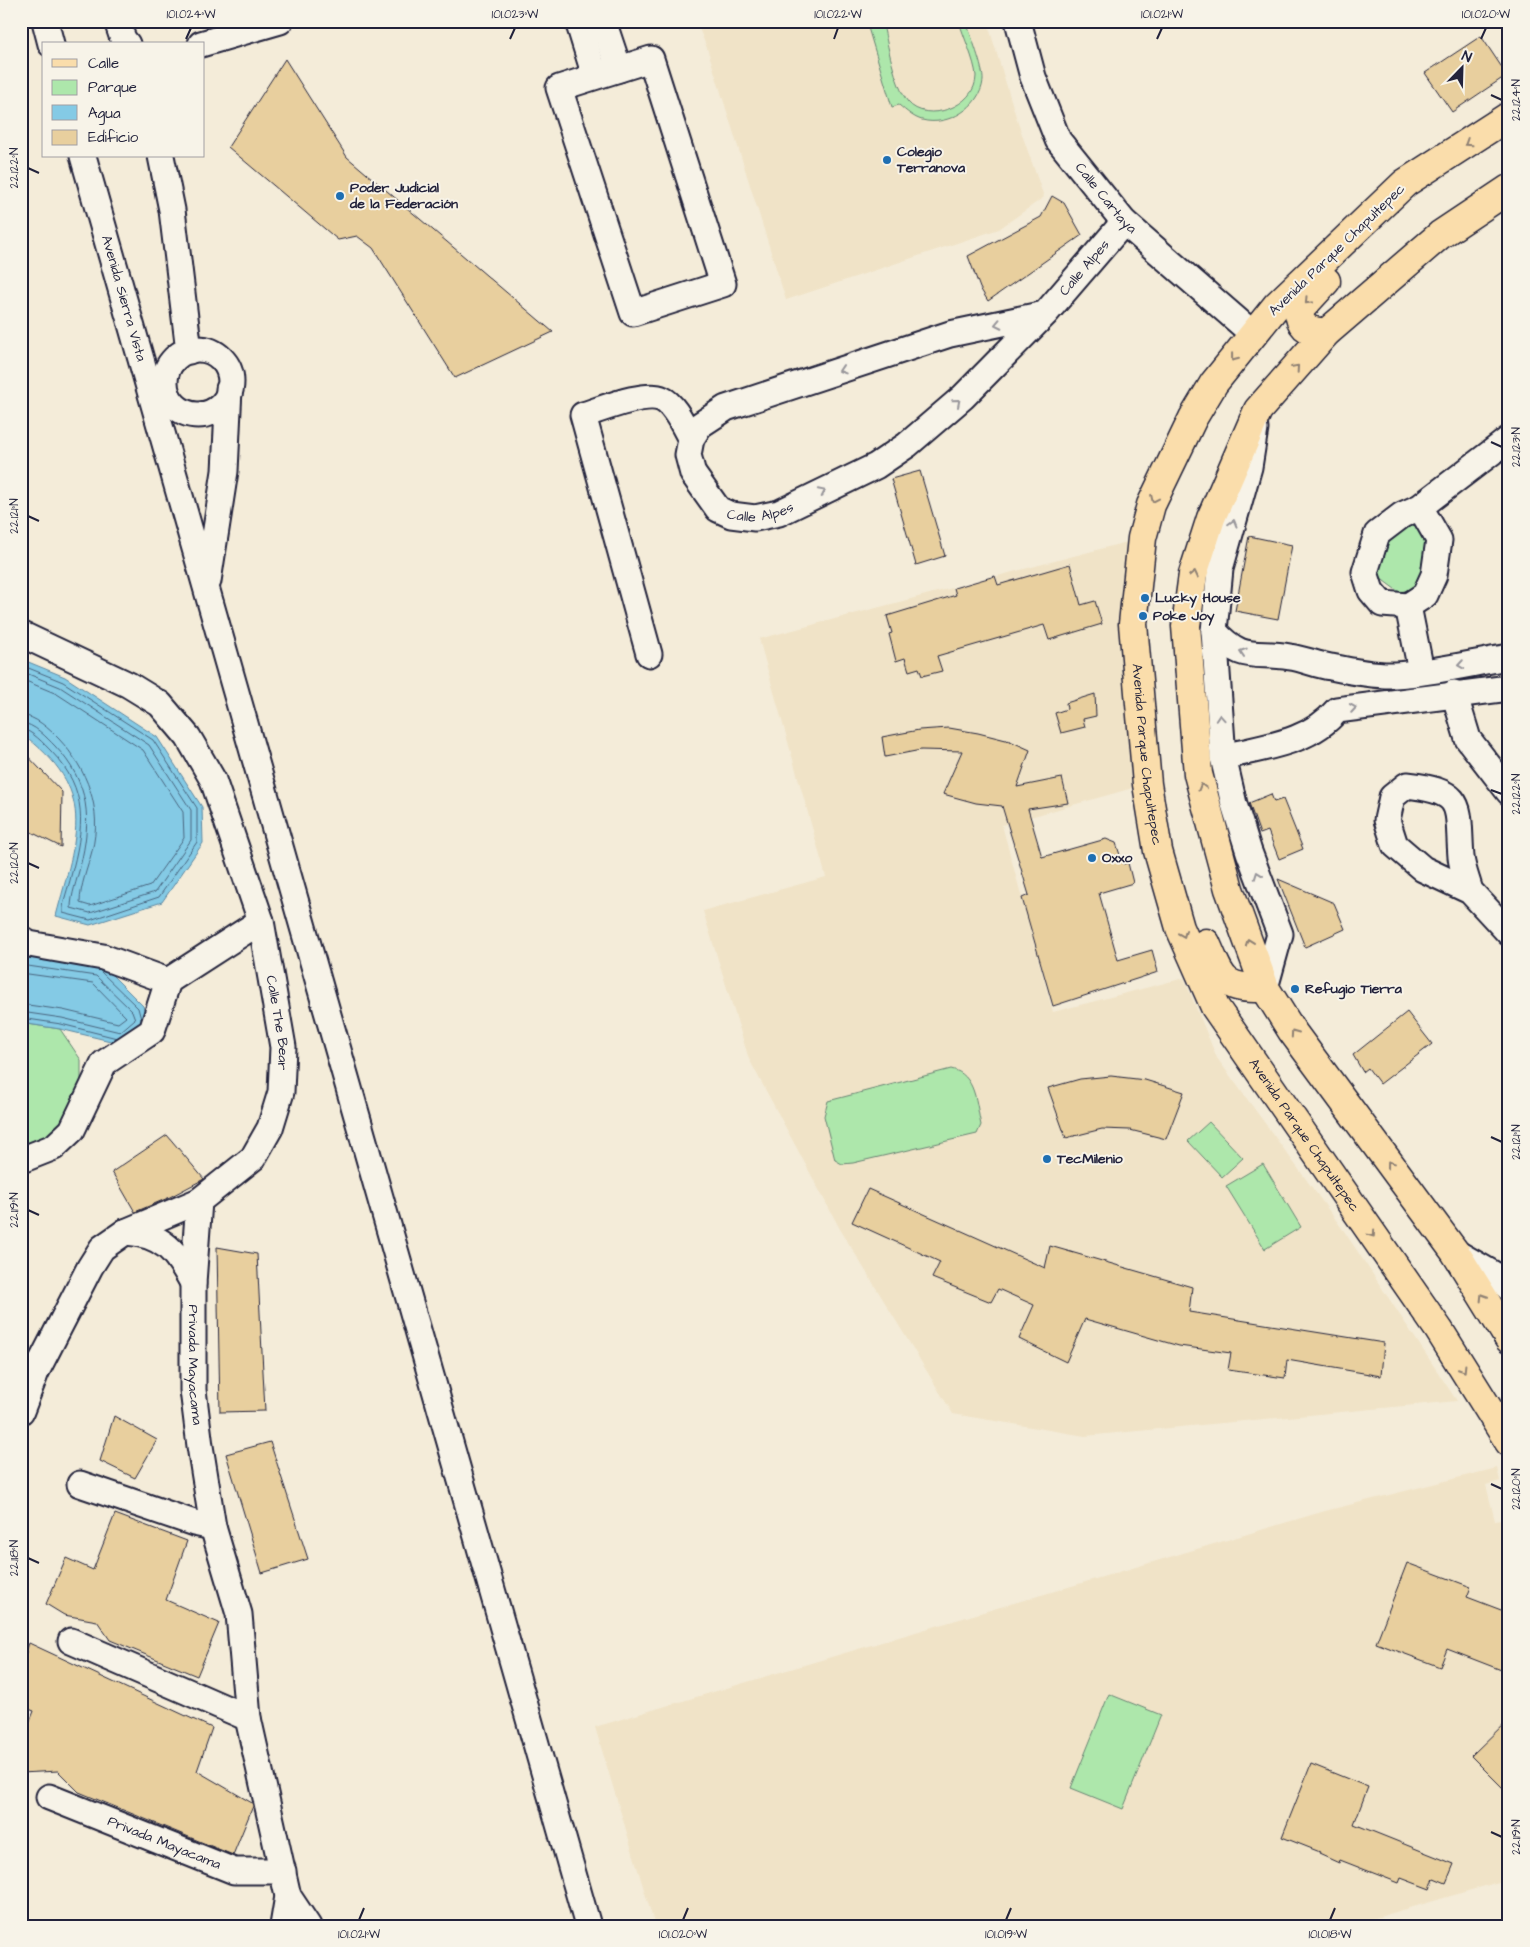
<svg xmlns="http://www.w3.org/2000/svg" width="1530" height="1947" viewBox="0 0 1530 1947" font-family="'Architects Daughter',sans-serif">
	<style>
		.built { fill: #f0e3c7 }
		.green { fill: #ade7ab; stroke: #688473 }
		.water { fill: #84cae5; stroke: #5d87a1 }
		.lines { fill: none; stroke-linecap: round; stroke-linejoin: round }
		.shore { stroke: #49657f; stroke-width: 1 }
		.building { fill: #e8cf9e; stroke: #22223b }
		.minor-casing { stroke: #22223b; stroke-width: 29 }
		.major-casing { stroke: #22223b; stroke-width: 31 }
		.minor { stroke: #f7f3e8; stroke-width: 25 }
		.major { stroke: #faddab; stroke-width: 28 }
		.oneway { stroke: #8e8073 }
		.oneway2 { stroke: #97959a }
		.ticks { fill: none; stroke: #22223b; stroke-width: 2 }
		.poi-dot { fill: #1f6fb2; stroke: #f7f3e8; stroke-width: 2 }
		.labels { text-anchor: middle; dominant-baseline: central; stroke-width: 4; stroke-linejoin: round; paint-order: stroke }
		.poi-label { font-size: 14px; font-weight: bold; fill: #22223b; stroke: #f7f3e8; text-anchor: start }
		.street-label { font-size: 14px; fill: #22223b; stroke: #f7f3e8 }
		.neatline { fill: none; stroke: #22223b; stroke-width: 2 }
		.ticks-label { font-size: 12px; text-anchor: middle; fill: #22223b }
	</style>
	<rect width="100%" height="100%" fill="#f4ecd9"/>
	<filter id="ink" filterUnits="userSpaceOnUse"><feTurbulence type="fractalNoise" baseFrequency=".02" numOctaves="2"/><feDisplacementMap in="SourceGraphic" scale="10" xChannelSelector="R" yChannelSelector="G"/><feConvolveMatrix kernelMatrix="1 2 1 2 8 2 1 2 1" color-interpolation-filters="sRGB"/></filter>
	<g filter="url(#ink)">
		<!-- built -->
		<path class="built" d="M696,21H987L1018,123L1044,197L999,229L786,300L707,48Z
			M1142,538L1147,784L1002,825L1053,1012L1184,978L1217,1058L1344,1231L1457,1401L1085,1436L953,1414L840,1229L749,1059L703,911L826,877L759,639Z
			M1497,1468L1500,1481L1486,1485L1495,1521L1509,1519V1879L1348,1926H655L595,1727L1325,1511Z"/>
		<!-- green -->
		<path class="green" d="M866,21H882C888,44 894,84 908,102C926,124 976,107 976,76C975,61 963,36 959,21H966C970,34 984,69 983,81C980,107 948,127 922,120C914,118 906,111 899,105L892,107Z
			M1419,519C1427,547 1430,563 1416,589L1399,592L1384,581L1378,572C1386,549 1392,523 1419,519Z
			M21,1023L60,1029L81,1060V1111L21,1156Z
			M951,1069C976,1074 976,1104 981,1125L977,1134L853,1163L842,1164L835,1160L824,1116L828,1101Z
			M1209,1122L1243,1158L1222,1177L1188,1141Z
			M1263,1164L1301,1227L1265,1249L1226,1186Z
			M1109,1694L1161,1715L1123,1809L1071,1788Z"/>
		<!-- water -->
		<path class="water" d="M21,659L65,677L157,737L202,807L203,843L162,902L90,925L56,916C77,836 99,790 21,733Z
			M29,953L102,965L143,1006L148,1024L123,1044L60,1029L21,1023V954Z"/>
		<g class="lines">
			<!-- shore -->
			<path class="shore" d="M21,665L63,682L153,740L197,808V842L159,897L90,920L63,913C62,901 69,887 71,876C84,828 89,790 51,751C44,744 32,730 21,729
				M21,671L60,687L149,745L191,810V840L155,892L90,913L71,908C71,895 77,880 80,867C92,820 90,783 55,746C47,738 34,723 21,723
				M21,679L57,694L143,750L183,812L184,838L150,886L90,906L80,903C80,886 88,867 92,851C103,809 87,769 59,739C49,729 36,716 21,715
				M21,965L96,976L132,1011L135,1019L120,1032L62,1018L21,1012
				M100,971L138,1008L141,1019
				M21,973L93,983L126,1017L118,1023L63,1010L21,1004
				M21,1018L61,1024L117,1038"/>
		</g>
		<!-- building -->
		<path class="building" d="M1481,36L1507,75L1452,112L1425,73Z
			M285,59L347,157L553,332L455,378L373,248L357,236L338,240L228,147Z
			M1052,196L1064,203L1082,235L988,301L980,288L968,256L1041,217Z
			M920,471L945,556L916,565L891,479Z
			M1249,536L1292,545L1278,619L1235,611Z
			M1070,564L1081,605L1095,601L1102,624L1049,640L1044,625L937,656L942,671L922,676L919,668L909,671L905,658L896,661L889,634L892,633L887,616L956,595L954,588L995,576L998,585Z
			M1095,694L1096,716L1083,719L1085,727L1061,733L1055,713L1067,709L1066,703Z
			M949,728L978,733L1010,741L1030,750L1017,787L1062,778L1068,803L1028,809L1042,857L1106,839L1116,843L1123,864L1128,863L1133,883L1099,893L1118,960L1152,950L1158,972L1053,1006L1022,898L1029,895L1002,806L976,803L943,794L962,751L921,750L885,757L882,737L919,730Z
			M21,749L62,792L61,847L21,827Z
			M1271,794L1274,802L1283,799L1303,849L1279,859L1268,831L1260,834L1249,803Z
			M1278,879L1334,903L1345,929L1305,947Z
			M1407,1012L1432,1044L1380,1084L1368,1068L1363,1072L1353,1055Z
			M1111,1076L1145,1080L1184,1092L1166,1139L1130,1130L1102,1129L1066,1138L1048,1088L1080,1079Z
			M167,1135L204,1179L168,1198L135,1212L112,1172Z
			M868,1189L1045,1268L1050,1246L1192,1287L1189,1312L1384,1343L1381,1376L1287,1360L1285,1378L1228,1370L1231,1353L1179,1346L1085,1319L1066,1362L1019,1339L1034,1305L998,1289L991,1302L932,1278L940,1262L852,1222Z
			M217,1247L257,1254L265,1411L220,1412Z
			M114,1416L157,1440L135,1478L100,1461Z
			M270,1442L308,1559L262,1573L226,1454Z
			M115,1514L187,1541L166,1600L219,1623L197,1676L110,1640L97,1621L64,1615L46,1604L66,1558L93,1570Z
			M1407,1563L1471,1587L1467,1597L1509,1613V1673L1447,1649L1440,1667L1376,1643Z
			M29,1643L212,1728L197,1771L252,1803L253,1806L233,1855L79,1792L58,1771L21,1773V1745L34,1711L21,1706V1668Z
			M1509,1719V1794L1471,1756Z
			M1311,1764L1368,1787L1354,1824L1454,1864L1446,1883L1434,1878L1430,1889L1401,1878L1399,1883L1340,1860L1339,1863L1319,1854L1320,1852L1282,1837Z"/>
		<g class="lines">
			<defs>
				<g id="minor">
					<path d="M45,21L51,44"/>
					<path d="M117,21L123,39L127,44"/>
					<path d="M578,21L595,76"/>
					<path d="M603,21L619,69"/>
					<path id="s1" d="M1018,21L1033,77L1058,140L1124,222L1253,334"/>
					<path d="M201,44L280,21"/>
					<path d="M651,59L723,284L633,313L559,88Z"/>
					<path id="s2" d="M83,156L588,1926"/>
					<path d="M161,156L172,210L189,351"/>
					<path id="s3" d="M1045,314L950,334L726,408L700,425L691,439L688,455L693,474L718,509L731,515L755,518L779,513L876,466L907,445L963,397L1045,314L1124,222"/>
					<circle cx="198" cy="382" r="33"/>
					<path d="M1255,429L1249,467L1220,569L1214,631L1223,757L1234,804L1249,852L1280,934L1265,988"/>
					<path d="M1420,507L1439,540L1434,575L1425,595L1408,606L1382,604L1371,591L1365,572L1377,534L1402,515L1420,507L1509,439"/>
					<path d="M208,581L225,471L229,389"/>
					<path d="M1408,606L1421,671"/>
					<path d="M1214,631C1243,663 1254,651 1290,657C1304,659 1317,665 1331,667C1350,671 1375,676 1395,675C1433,673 1472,663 1509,657"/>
					<path id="s4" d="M21,634L129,685L160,704L188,737L213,780L261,921L283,1047L281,1092L270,1128L253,1158L199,1201L125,1232L102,1248L90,1267L36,1372L21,1411"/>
					<path d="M649,654L583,415C600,410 645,391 662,399C675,405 684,427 691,439"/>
					<path d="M1454,693L1468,739L1509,792"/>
					<path d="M1223,757C1263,747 1310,743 1337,710L1509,688"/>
					<path d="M1470,891C1467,880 1462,868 1461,857C1457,806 1467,792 1407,785L1392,797L1387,820L1395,845L1423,869L1470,891L1509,933"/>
					<path d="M21,939L29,944L103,957L168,981L261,921"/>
					<path d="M21,1160L54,1147L72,1130L104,1063L152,1031L168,981"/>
					<path id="s5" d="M199,1201L193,1283V1390L200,1446L213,1527L239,1614L248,1718L288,1896L283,1926"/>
					<path d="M125,1232C164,1234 176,1252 193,1283"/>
					<path d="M1455,1252L1495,1275L1509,1288"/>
					<path d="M80,1484L194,1523L213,1527"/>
					<path d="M71,1641L248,1718"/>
					<path id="s6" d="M49,1797L234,1871H283"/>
					<path d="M288,1896L308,1926"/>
				</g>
				<g id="major">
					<path id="s7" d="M1509,116L1405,183L1277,305L1214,383L1193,418L1151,505L1142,538L1133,624L1147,784L1158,851L1180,928L1215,1007L1439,1330L1509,1442"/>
					<path d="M1509,189L1440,235L1326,333L1258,410L1211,518L1193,574L1186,626L1198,774L1229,889L1265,988L1292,1031L1455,1252L1509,1339"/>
					<path d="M1326,281L1302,307L1299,314C1302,330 1311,331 1326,333"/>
					<path d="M1206,943C1222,979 1221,989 1265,988"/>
				</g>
			</defs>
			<!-- minor casing -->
			<use href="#minor" class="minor-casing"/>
			<!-- major casing -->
			<use href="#major" class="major-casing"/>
			<!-- minor -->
			<use href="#minor" class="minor"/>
			<!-- major -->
			<use href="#major" class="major"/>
		</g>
		<!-- one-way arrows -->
		<defs><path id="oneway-chevron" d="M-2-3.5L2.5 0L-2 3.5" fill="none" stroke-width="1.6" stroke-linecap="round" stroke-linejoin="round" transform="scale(1.25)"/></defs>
		<g class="oneway">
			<use href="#oneway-chevron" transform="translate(1468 143) rotate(147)"/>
			<use href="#oneway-chevron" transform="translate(1308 301) rotate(133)"/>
			<use href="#oneway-chevron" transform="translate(1234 358) rotate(128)"/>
			<use href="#oneway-chevron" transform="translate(1296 368) rotate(-49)"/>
			<use href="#oneway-chevron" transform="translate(1154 499) rotate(115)"/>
			<use href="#oneway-chevron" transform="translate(1194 574) rotate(-77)"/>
			<use href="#oneway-chevron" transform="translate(1202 787) rotate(-105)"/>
			<use href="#oneway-chevron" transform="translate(1183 934) rotate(68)"/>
			<use href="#oneway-chevron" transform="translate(1249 942) rotate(-110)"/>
			<use href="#oneway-chevron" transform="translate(1294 1033) rotate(-125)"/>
			<use href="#oneway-chevron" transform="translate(1390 1164) rotate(-127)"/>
			<use href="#oneway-chevron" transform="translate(1372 1234) rotate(55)"/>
			<use href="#oneway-chevron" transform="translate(1483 1297) rotate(-122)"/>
			<use href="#oneway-chevron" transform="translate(1463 1369) rotate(58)"/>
		</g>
		<g class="oneway2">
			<use href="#oneway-chevron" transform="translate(998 324) rotate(168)"/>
			<use href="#oneway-chevron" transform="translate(842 370) rotate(162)"/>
			<use href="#oneway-chevron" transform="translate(957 402) rotate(-41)"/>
			<use href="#oneway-chevron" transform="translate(822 492) rotate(-26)"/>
			<use href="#oneway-chevron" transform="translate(1233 523) rotate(-74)"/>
			<use href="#oneway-chevron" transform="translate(1243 652) rotate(-162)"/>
			<use href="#oneway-chevron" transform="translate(1461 665) rotate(171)"/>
			<use href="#oneway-chevron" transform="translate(1353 708) rotate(-9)"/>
			<use href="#oneway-chevron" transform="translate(1220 718) rotate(-94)"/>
			<use href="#oneway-chevron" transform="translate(1258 875) rotate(-110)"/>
		</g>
	</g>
	<!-- ticks -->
	<path class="ticks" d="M186,39L191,28M510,39L515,28M834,39L838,28M1157,39L1162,28M1481,39L1486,28M1491,95L1502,100M28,168L39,173M1491,442L1502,447M28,516L39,521M1491,790L1502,794M28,863L39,868M1491,1137L1502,1142M28,1210L39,1215M1491,1484L1502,1489M28,1558L39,1563M1491,1832L1502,1837M359,1920L364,1908M683,1920L688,1908M1006,1920L1011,1908M1330,1920L1335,1908"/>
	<!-- markers -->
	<g class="poi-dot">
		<circle cx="887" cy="160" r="5"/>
		<circle cx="340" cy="196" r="5"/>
		<circle cx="1145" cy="598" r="5"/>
		<circle cx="1143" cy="616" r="5"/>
		<circle cx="1092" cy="858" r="5"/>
		<circle cx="1295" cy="989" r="5"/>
		<circle cx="1047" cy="1159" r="5"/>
	</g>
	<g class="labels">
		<!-- poi labels -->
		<g class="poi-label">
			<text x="897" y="152">Colegio<tspan x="897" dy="16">Terranova</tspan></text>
			<text x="350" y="188">Poder Judicial<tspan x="350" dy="16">de la Federación</tspan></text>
			<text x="1155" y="598">Lucky House</text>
			<text x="1153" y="616">Poke Joy</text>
			<text x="1102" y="858">Oxxo</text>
			<text x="1305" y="989">Refugio Tierra</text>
			<text x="1057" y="1159">TecMilenio</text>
		</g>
		<!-- street labels -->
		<g class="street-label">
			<text stroke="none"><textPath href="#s1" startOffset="201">Calle Cartaya</textPath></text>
			<text transform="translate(1337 250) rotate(-44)">Avenida Parque Chapultepec</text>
			<text stroke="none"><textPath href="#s3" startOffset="919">Calle Alpes</textPath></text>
			<text stroke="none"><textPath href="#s2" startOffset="148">Avenida Sierra Vista</textPath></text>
			<text stroke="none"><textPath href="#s3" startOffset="504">Calle Alpes</textPath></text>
			<text stroke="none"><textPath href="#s7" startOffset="790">Avenida Parque Chapultepec</textPath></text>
			<text stroke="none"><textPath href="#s4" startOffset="501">Calle The Bear</textPath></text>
			<text stroke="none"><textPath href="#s7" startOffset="1210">Avenida Parque Chapultepec</textPath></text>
			<text stroke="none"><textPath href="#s5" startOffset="164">Privada Mayacama</textPath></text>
			<text stroke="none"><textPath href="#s6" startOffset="124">Privada Mayacama</textPath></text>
		</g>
	</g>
	<!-- margin -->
	<rect width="1530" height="1947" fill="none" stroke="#f7f3e8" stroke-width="55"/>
	<!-- legend -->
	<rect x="42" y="42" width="162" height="115" fill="#f7f3e8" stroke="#a29fa3"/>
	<rect x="52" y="59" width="25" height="8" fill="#faddab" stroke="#a29fa3"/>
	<text x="88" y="68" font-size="15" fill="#22223b">Calle</text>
	<rect x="52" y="80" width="25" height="15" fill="#ade7ab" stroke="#a29fa3"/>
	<text x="88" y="92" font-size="15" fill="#22223b">Parque</text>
	<rect x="52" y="105" width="25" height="15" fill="#84cae5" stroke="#a29fa3"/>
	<text x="88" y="118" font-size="15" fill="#22223b">Agua</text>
	<rect x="52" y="130" width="25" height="15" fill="#e8cf9e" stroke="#a29fa3"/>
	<text x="88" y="142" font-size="15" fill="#22223b">Edificio</text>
	<!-- north arrow -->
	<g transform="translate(1462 68) rotate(23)" stroke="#f7f3e8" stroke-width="4" paint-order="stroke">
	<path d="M0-4L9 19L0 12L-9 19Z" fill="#22223b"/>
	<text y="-8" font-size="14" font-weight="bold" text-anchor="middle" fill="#22223b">N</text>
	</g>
	<rect x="28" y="28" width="1474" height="1892" class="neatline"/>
	<g class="ticks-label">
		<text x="191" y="18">101.024°W</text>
		<text x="515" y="18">101.023°W</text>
		<text x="838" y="18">101.022°W</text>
		<text x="1162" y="18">101.021°W</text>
		<text x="1486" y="18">101.020°W</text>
		<text transform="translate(1516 100) rotate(-90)" y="4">22.124°N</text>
		<text transform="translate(14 168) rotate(-90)" y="4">22.122°N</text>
		<text transform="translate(1516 447) rotate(-90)" y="4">22.123°N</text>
		<text transform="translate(14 516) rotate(-90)" y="4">22.121°N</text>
		<text transform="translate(1516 794) rotate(-90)" y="4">22.122°N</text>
		<text transform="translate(14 863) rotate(-90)" y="4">22.120°N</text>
		<text transform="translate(1516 1142) rotate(-90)" y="4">22.121°N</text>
		<text transform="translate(14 1210) rotate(-90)" y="4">22.119°N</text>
		<text transform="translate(1516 1489) rotate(-90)" y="4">22.120°N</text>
		<text transform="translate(14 1558) rotate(-90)" y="4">22.118°N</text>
		<text transform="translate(1516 1837) rotate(-90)" y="4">22.119°N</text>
		<text x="359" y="1938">101.021°W</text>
		<text x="683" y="1938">101.020°W</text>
		<text x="1006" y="1938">101.019°W</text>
		<text x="1330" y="1938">101.018°W</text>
	</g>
</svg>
